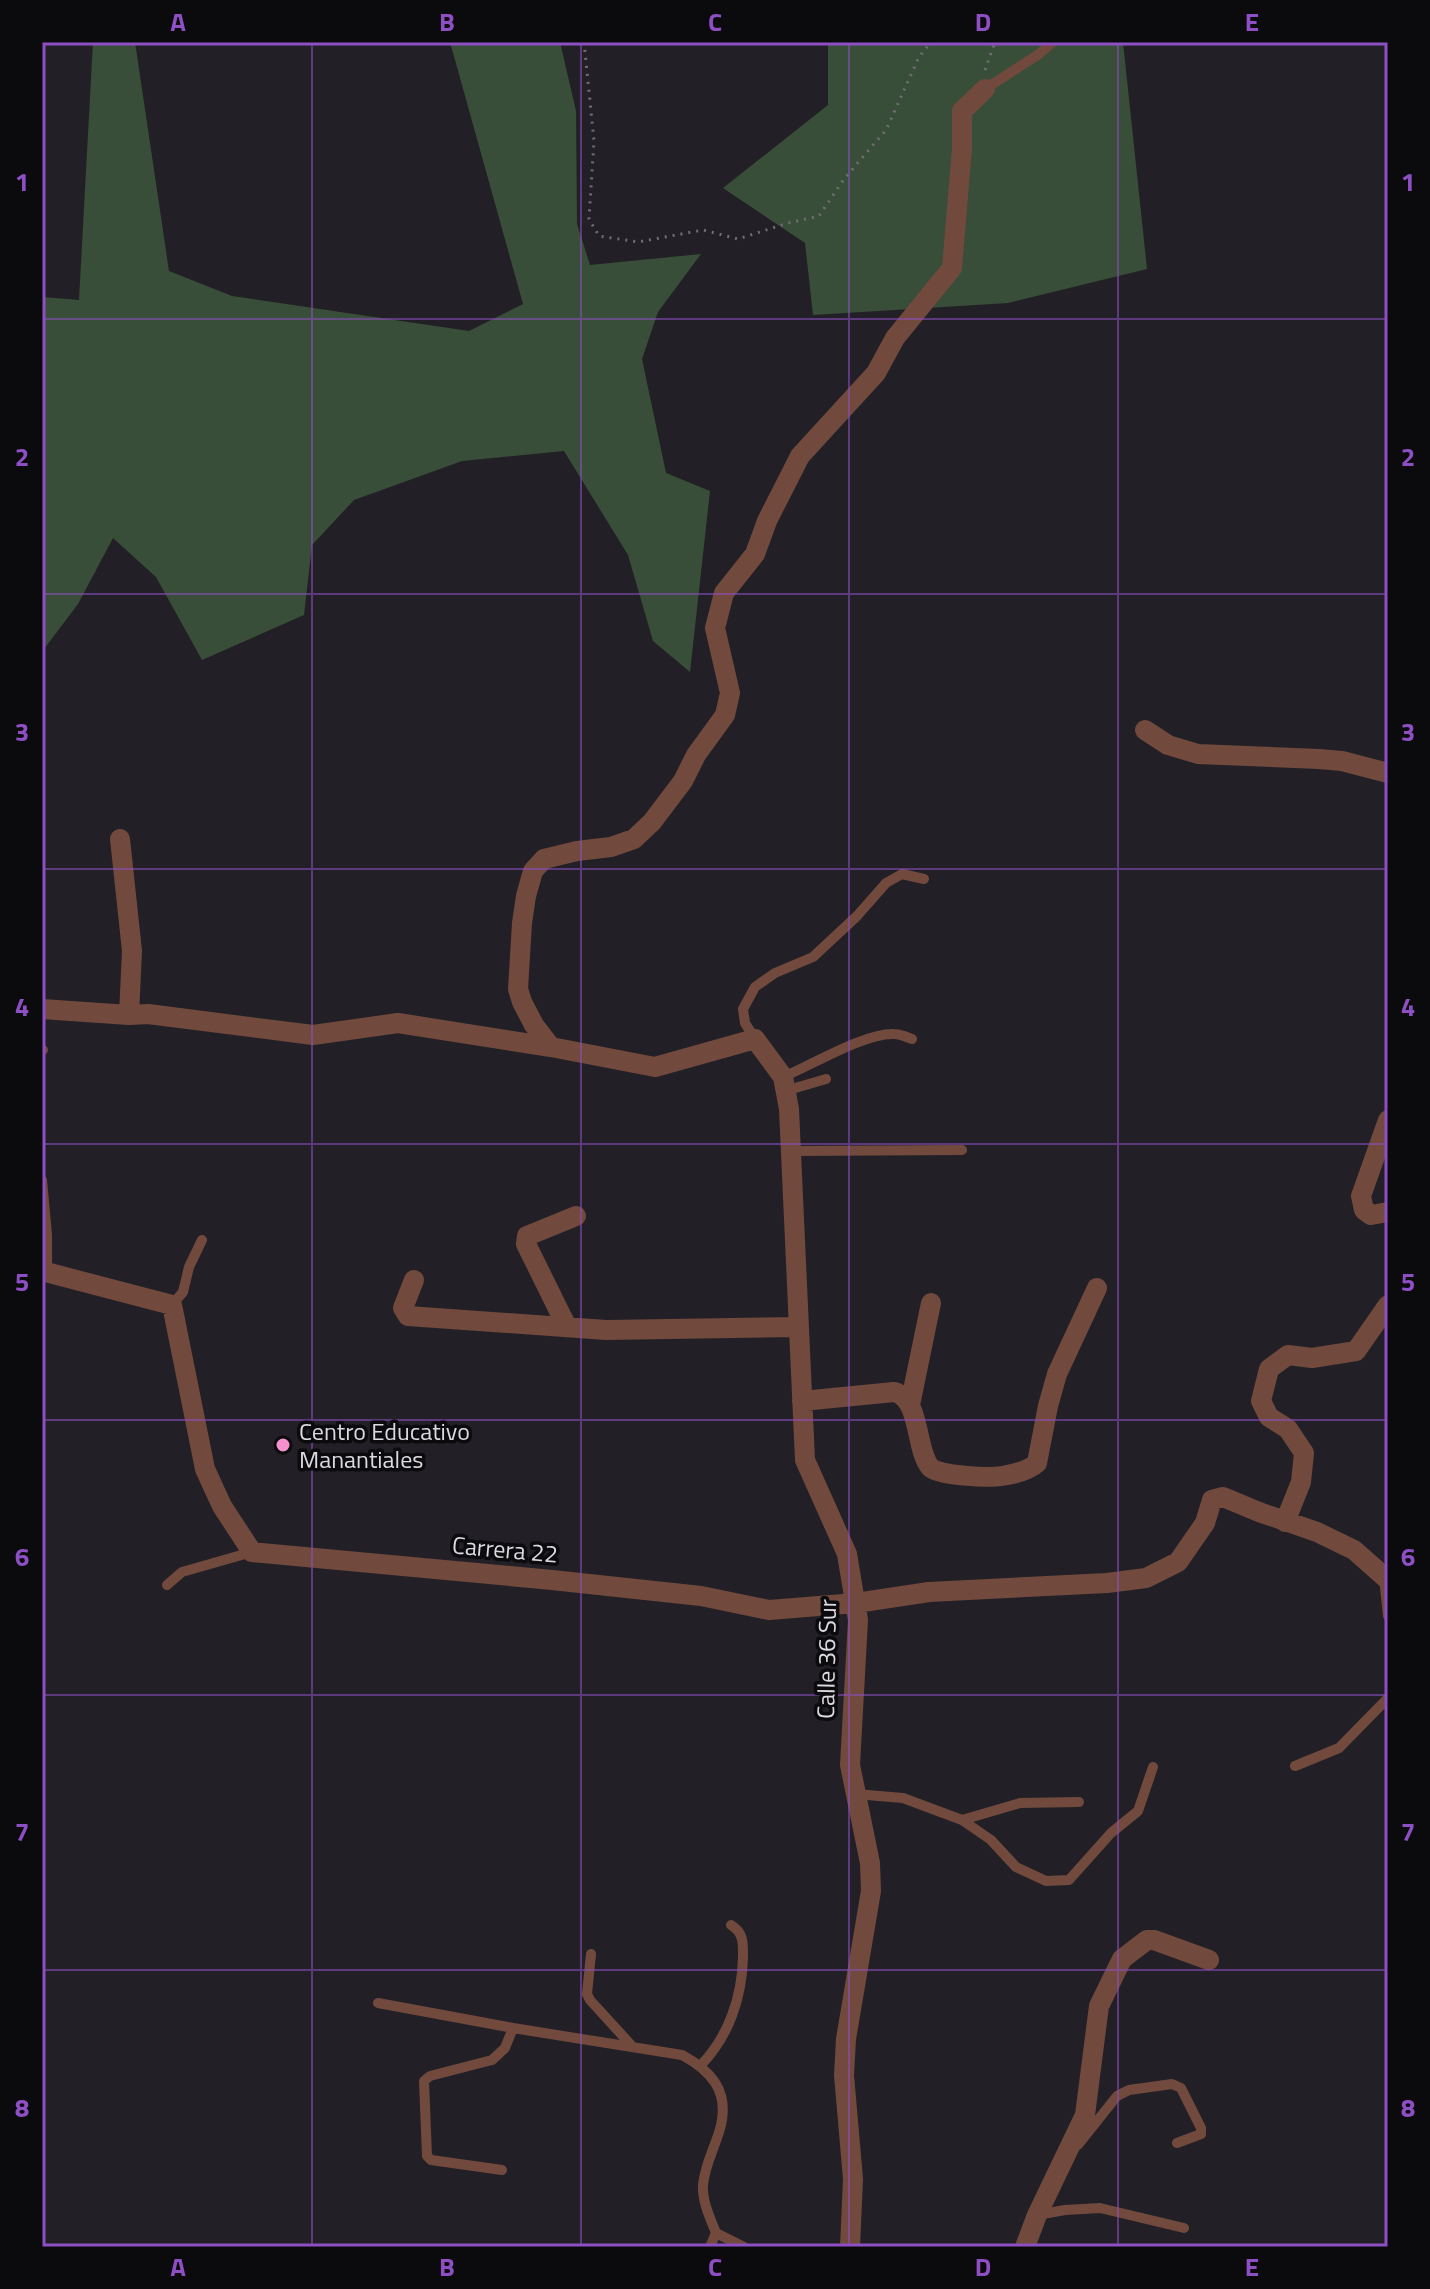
<svg xmlns="http://www.w3.org/2000/svg" width="1430" height="2289" viewBox="0 0 1430 2289" font-family="'Titillium Web',sans-serif">
	<style>
		.green { fill: #394e38 }
		.lines { fill: none; stroke-linecap: round; stroke-linejoin: round }
		.path { stroke: #706e74; stroke-width: 3; stroke-dasharray: 2 6; stroke-linecap: butt }
		.lane { stroke: #714a3d; stroke-width: 10 }
		.street { stroke: #714a3d; stroke-width: 20 }
		.grid { fill: none; stroke: #8e4fc5; stroke-width: 2; stroke-opacity: 0.55 }
		.poi-dot { fill: #f690cf; stroke: #0b0a0d; stroke-width: 3 }
		.labels { text-anchor: middle; dominant-baseline: central; stroke-width: 7; stroke-linejoin: round; paint-order: stroke }
		.poi-label { font-size: 24px; fill: #dcdadf; stroke: #0b0a0d; text-anchor: start }
		.street-label { font-size: 24px; fill: #dcdadf; stroke: #0b0a0d }
		.neatline { fill: none; stroke: #8e4fc5; stroke-width: 3 }
		.grid-label { font-size: 26px; text-anchor: middle; font-weight: bold; fill: #8e4fc5 }
	</style>
	<rect width="100%" height="100%" fill="#222026"/>
	<!-- green -->
	<path class="green" d="M93,42H135L169,271L232,296L469,331L523,304L450,42H560L576,111L577,224L590,265L701,254L658,312L642,359L666,473L710,491L690,672L653,641L628,555L564,451L462,461L354,500L312,545L304,615L202,660L156,577L113,538L78,604L44,649L42,648V297L79,300Z
		M828,42H1123L1147,269L1008,303L813,315L805,243L723,188L828,105Z"/>
	<g class="lines">
		<!-- path -->
		<path class="path" d="M584,42L594,141L589,219L599,236L638,242L703,230L738,239L788,223L819,216L844,179L886,130L919,57L931,42
			M985,70L995,42"/>
		<!-- lane -->
		<path class="lane" d="M985,89L1039,54L1053,42
			M755,1039L745,1023L743,1009L755,987L775,973L813,957L857,916L886,883L902,874L924,879
			M42,1050H43
			M783,1077C812,1065 864,1033 894,1034C901,1034 906,1037 912,1039
			M785,1091L826,1079
			M791,1151L962,1150
			M42,1180L47,1235V1272
			M172,1305L183,1292L189,1267L202,1240
			M1384,1578L1388,1616
			M167,1585L182,1572L252,1552
			M1295,1766L1339,1748L1388,1698
			M855,1794L903,1798L962,1820L991,1840L1016,1867L1046,1881L1069,1880L1111,1833L1138,1811L1153,1767
			M962,1820L1020,1803L1079,1802
			M591,1954L587,1994L590,2000L632,2046
			M378,2003L513,2028L682,2055C710,2070 729,2090 721,2125C716,2146 705,2163 703,2185C702,2201 710,2218 716,2233L710,2247
			M701,2065C729,2036 742,1997 743,1957C743,1943 744,1933 731,1925
			M1078,2145L1117,2096L1129,2090L1172,2084L1181,2088L1201,2128V2134L1177,2143
			M502,2170L431,2160L427,2156L424,2081L430,2076L492,2060L505,2048L513,2028
			M1037,2215L1065,2210L1100,2208L1184,2228
			M716,2233L744,2247"/>
		<!-- street -->
		<path class="street" d="M1145,730L1168,745L1198,754L1319,759L1342,761L1388,773
			M120,839L132,951L129,1015
			M42,1009L129,1015L148,1014L313,1035L398,1023L551,1047L655,1067L755,1039L783,1077L789,1109L805,1460L847,1554L858,1620L850,1765L870,1863L871,1891L846,2039L844,2075L853,2179L850,2247
			M551,1047L534,1025L522,1002L518,989L522,923L526,896L533,871L544,859L577,851L611,847L634,839L652,822L683,781L696,755L725,715L730,693L715,628L724,593L755,554L767,521L800,456L876,373L895,338L952,268L962,148V111L985,89
			M1388,1120L1361,1196L1364,1210L1371,1215L1388,1212
			M42,1271L172,1305L205,1469L222,1506L252,1552L552,1580L701,1596L769,1610L856,1603L929,1592L1107,1583L1146,1578L1178,1562L1205,1523L1212,1500L1223,1497L1259,1512L1317,1532L1354,1550L1388,1580
			M414,1280L403,1308L408,1316L606,1330L798,1327
			M567,1327L526,1244L527,1236L576,1216
			M802,1401L894,1392C921,1398 915,1449 930,1467C937,1476 990,1478 1002,1476C1015,1474 1028,1471 1037,1463L1048,1406L1057,1374L1097,1288
			M910,1405L931,1303
			M1285,1522L1301,1482L1304,1453L1288,1429L1269,1417L1261,1401L1269,1369L1288,1355L1312,1358L1356,1351L1388,1305
			M1025,2247L1037,2215L1085,2115L1099,2006L1122,1959L1147,1940H1154L1209,1960"/>
	</g>
	<!-- grid -->
	<path class="grid" d="M312,42V2247M581,42V2247M849,42V2247M1118,42V2247M42,319H1388M42,594H1388M42,869H1388M42,1144H1388M42,1420H1388M42,1695H1388M42,1970H1388"/>
	<!-- markers -->
	<circle class="poi-dot" cx="283" cy="1445" r="8"/>
	<g class="labels">
		<!-- poi labels -->
		<g class="poi-label">
			<text x="299" y="1431">Centro Educativo<tspan x="299" dy="28">Manantiales</tspan></text>
		</g>
		<!-- street labels -->
		<g class="street-label">
			<text transform="translate(505 1549) rotate(5)">Carrera 22</text>
			<text transform="translate(826 1659) rotate(-89)">Calle 36 Sur</text>
		</g>
	</g>
	<!-- border -->
	<rect width="1430" height="2289" fill="none" stroke="#0b0a0d" stroke-width="88"/>
	<rect x="44" y="44" width="1342" height="2201" class="neatline"/>
	<g class="grid-label">
		<text x="178" y="31">A</text>
		<text x="447" y="31">B</text>
		<text x="715" y="31">C</text>
		<text x="983" y="31">D</text>
		<text x="1252" y="31">E</text>
		<text x="22" y="191">1</text>
		<text x="1408" y="191">1</text>
		<text x="22" y="466">2</text>
		<text x="1408" y="466">2</text>
		<text x="22" y="741">3</text>
		<text x="1408" y="741">3</text>
		<text x="22" y="1016">4</text>
		<text x="1408" y="1016">4</text>
		<text x="22" y="1291">5</text>
		<text x="1408" y="1291">5</text>
		<text x="22" y="1566">6</text>
		<text x="1408" y="1566">6</text>
		<text x="22" y="1841">7</text>
		<text x="1408" y="1841">7</text>
		<text x="22" y="2117">8</text>
		<text x="1408" y="2117">8</text>
		<text x="178" y="2276">A</text>
		<text x="447" y="2276">B</text>
		<text x="715" y="2276">C</text>
		<text x="983" y="2276">D</text>
		<text x="1252" y="2276">E</text>
	</g>
</svg>
